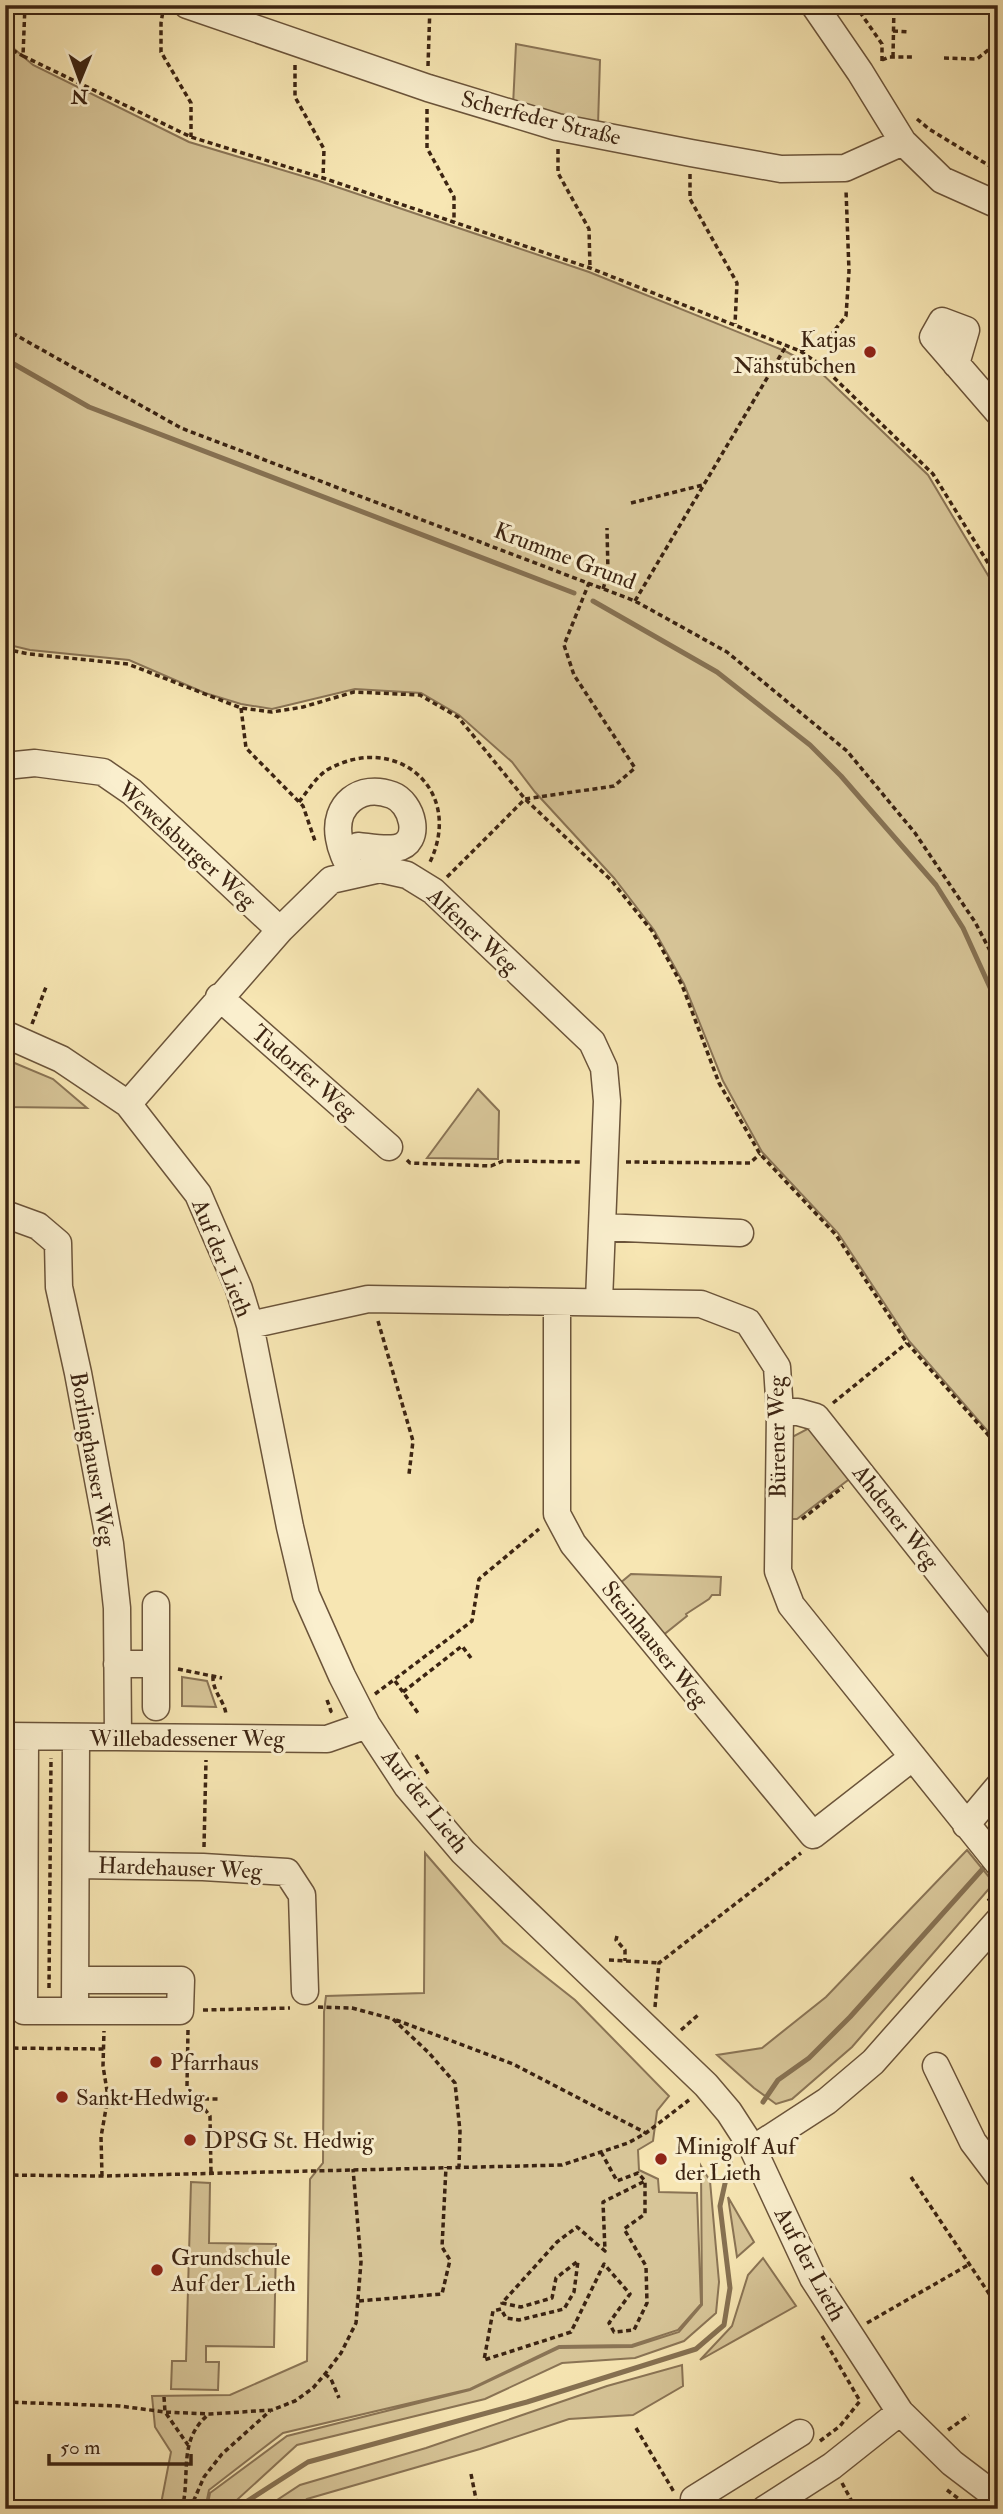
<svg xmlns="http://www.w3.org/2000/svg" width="1003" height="2514" viewBox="0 0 1003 2514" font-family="'IM FELL Double Pica',serif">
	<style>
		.green { fill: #d7c598; stroke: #8a7455; stroke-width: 2 }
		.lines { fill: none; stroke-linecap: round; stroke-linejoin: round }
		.stream { stroke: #867152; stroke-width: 5 }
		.minor-casing { stroke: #6b543a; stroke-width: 29 }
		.path { stroke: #3c2412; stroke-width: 3.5; stroke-dasharray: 5 3.5; stroke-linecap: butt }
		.minor { stroke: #faefce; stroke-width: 26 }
		.poi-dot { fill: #8f2418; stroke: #faefce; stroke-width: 2.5 }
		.labels { text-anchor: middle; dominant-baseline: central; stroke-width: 6; stroke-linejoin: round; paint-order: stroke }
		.street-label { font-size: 23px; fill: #3c2412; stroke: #faefce }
		.poi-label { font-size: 23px; fill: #3c2412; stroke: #faefce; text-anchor: start }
	</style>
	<rect width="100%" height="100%" fill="#f7e6b3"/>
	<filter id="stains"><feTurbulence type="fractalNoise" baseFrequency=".00286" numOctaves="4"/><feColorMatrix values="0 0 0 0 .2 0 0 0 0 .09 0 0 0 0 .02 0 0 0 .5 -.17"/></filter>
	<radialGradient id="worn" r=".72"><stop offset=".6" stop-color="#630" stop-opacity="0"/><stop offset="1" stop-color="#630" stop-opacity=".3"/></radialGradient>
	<!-- green -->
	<path class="green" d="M5,41L33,65L189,142L319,181L589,272L785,351L815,367L928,475L998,592V1443L909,1341L838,1233L762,1152L723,1081L684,984L654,930L614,878L535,792L512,762L459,715L421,693L355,689L272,709L241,704L205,693L129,660L30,650L5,644Z
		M516,44L600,60L598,125L513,106Z
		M5,1059L53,1079L87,1108L5,1107Z
		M478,1089L499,1111L498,1159L427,1158Z
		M813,1426L852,1477L797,1519H790L792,1437Z
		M631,1574L721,1577L720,1595H712L709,1599L686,1614L687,1616L662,1636L619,1584Z
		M182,1677L207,1681L216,1707L182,1706Z
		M967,1850L994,1883L852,2047L792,2099L776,2104L754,2088L717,2055L762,2048L826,1997Z
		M425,1853L503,1943L575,2000L669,2096L657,2111L653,2141L638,2150L639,2170L658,2179L659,2192L697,2193L701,2304L678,2330L632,2345L559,2346L470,2389L283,2433L209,2490L205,2509H160L171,2452L155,2427L152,2396L230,2395L307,2361L310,2179L323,2163L324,2012L326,1996L424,1993Z
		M701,2166L710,2181L719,2282L716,2313L684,2341L635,2358L562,2363L485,2399L297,2445L227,2509H207L210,2493L287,2436L470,2390L559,2348L632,2347L679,2332L702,2305Z
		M191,2182L210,2183L209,2243L276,2244L274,2347L206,2346V2362H219L218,2390L171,2389L172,2361H186Z
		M728,2197L754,2242L737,2257Z
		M763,2258L796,2306L700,2360L732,2326L748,2275Z
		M682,2365L683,2386L633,2415L569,2419L480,2449L307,2499L294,2509H267L271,2504L300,2485L426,2448L607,2386Z"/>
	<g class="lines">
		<!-- stream -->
		<path class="stream" d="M5,359L89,407L574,593
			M593,601L717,672L810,745L841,776L936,885L963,928L998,1005
			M763,2102L778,2080L809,2058L850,2017L988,1863
			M235,2509L308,2462L527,2402L696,2349L724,2325L730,2288L720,2206L730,2161"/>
		<defs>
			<path id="minor" d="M187,5L428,88L557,127L691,153L781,169L845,168L903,142
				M814,5L860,72L903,142L942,180L998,205
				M956,364L966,330L942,321L933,337L998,412
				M5,766L35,763L103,772L132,792L280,930
				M353,874C347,862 341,851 339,838C333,805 360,783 392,795C412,802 424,843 396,848C384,850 369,847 358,846
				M219,997L389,1147
				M5,1034L61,1059L128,1104L198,1194L239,1289L250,1325L290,1527L306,1595L342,1676L367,1725L407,1786L463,1852L706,2085L729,2112L753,2149L813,2278L900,2412L952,2463L998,2498
				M128,1104L280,930L331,880L380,869L407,875L433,891L592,1042L604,1068L607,1101L599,1301
				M5,1214L38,1226L58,1243L59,1287L78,1373L110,1544L117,1608L118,1737
				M602,1227L740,1233
				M557,1302V1514L573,1544L813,1835L913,1757
				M250,1325L368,1299L701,1304L748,1322L777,1367L780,1412L778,1571L791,1605L998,1863
				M780,1412H798L816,1417L998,1647
				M117,1664H156V1605
				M156,1707V1664
				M5,1736L327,1739L367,1725
				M25,1737L24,2011H75L76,1737
				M966,1825L998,1787
				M77,1865L203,1867L287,1872L302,1895L305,1991
				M75,2011H180L181,1980H77
				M936,2066L973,2142L998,2175
				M753,2149L827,2101L873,2062L998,1921
				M699,2509L694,2499L800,2433
				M765,2509L832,2466L900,2412"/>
		</defs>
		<!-- minor casing -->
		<use href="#minor" class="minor-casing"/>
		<!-- path -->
		<path class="path" d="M25,5L23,56L191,137L323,178L590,268L800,351L821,365L933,474L998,579
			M164,5L161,23V52L191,103V137
			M855,5L882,44V63
			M893,31L910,32
			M5,46L23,56
			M893,57L894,5
			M944,58L977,59L998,42
			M882,60L889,57H914
			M295,65V97L324,149L323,178
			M428,66L430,5
			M427,109V148L454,197V222
			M917,119L929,129L998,171
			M558,149V173L589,229L590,268
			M690,174V199L737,283L735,324
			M5,329L181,428L635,601L727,652L847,751L915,833L975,922L998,966
			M800,351L826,341L846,316L849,271L846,190
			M631,503L703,485
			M603,589L608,573L607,528
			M635,601L786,346
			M5,649L29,654L128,664L241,708L272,712L303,707L354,692L420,695L458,717L525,799L611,880L652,931L682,985L719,1083L760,1154L836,1235L907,1343L998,1446
			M241,708L246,748L303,806L315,841
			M299,802C307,792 316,777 327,770C395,731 465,789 430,862
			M447,877L525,799L614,786L635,768L574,675L564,645L589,583
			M32,1024L46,987
			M407,1160L410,1163L491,1166L503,1161L583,1162
			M626,1162L750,1163L760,1154
			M378,1321L413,1441L409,1474
			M833,1403L907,1343
			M802,1519L843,1487
			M178,1669L222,1678
			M213,1676C212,1692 226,1702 226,1716
			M395,1681L418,1713
			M403,1692L462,1646L471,1658
			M375,1694L472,1621L479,1579L539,1529
			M327,1700L331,1711L327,1714
			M416,1755L429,1775
			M204,1847L206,1760
			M988,1901L998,1890
			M617,1936L616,1940L625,1950V1961
			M609,1960L659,1963
			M49,1988L51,1758
			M318,2007L352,2008L393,2019L429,2053L455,2083L460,2131L459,2167
			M655,2007L659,1963L801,1853
			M203,2010L290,2008
			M396,2020L513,2064L646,2133
			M188,2030L187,2086L210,2116L211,2173
			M681,2030L698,2015
			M5,2048L104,2049
			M102,2098L220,2099
			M601,2152L617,2181L638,2173L645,2181V2214L624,2229L646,2266L647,2303L634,2330L614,2332L609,2323L630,2294L604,2264L571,2332L484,2360L493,2311L501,2309L506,2318L519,2320L564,2309L574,2292L578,2261L556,2278L552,2298L521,2307L502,2303L557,2242L577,2227L605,2251L603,2202L645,2181
			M5,2175L102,2176L562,2165L628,2143L646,2133L689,2100
			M102,2176L101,2137L108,2097L103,2066L104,2031
			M911,2177L998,2307
			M359,2301L442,2294L450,2260L442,2247L446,2167
			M867,2323L968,2265
			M325,2374L331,2379L339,2398
			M164,2397L165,2412L188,2445
			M5,2402L120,2406L165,2412L210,2414L272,2410L295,2401L313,2388L325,2374L341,2353L356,2323L361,2262L353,2169
			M636,2428L674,2492
			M948,2430L969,2415
			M820,2441L840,2426L860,2401L822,2336
			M471,2474L478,2509
			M842,2483L856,2509
			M947,2490L963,2502
			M182,2509C191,2474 177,2440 209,2414
			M190,2509L204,2477L222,2454L270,2411"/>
		<!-- minor -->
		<use href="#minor" class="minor"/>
	</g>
	<!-- markers -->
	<g class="poi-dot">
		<circle cx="870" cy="352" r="7"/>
		<circle cx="156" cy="2062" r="7"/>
		<circle cx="62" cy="2097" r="7"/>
		<circle cx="190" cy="2140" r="7"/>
		<circle cx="661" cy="2159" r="7"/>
		<circle cx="157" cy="2270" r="7"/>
	</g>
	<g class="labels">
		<!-- street labels -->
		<g class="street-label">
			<text transform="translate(541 118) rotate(14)">Scherfeder Straße</text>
			<text transform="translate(565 556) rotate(21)">Krumme Grund</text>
			<text transform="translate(187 845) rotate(42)">Wewelsburger Weg</text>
			<text transform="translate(473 931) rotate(43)">Alfener Weg</text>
			<text transform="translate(304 1072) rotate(41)">Tudorfer Weg</text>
			<text transform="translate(222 1258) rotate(68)">Auf der Lieth</text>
			<text transform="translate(777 1437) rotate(-91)">Bürener Weg</text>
			<text transform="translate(93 1459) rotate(80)">Borlinghauser Weg</text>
			<text transform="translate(896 1517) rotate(52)">Ahdener Weg</text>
			<text transform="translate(655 1644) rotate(51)">Steinhauser Weg</text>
			<text x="187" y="1738">Willebadessener Weg</text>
			<text transform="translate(425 1801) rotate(52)">Auf der Lieth</text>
			<text transform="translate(180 1868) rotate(2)">Hardehauser Weg</text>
			<text transform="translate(810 2264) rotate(62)">Auf der Lieth</text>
		</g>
		<!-- poi labels -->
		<g class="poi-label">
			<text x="856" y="339" text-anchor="end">Katjas<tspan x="856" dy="26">Nähstübchen</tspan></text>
			<text x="170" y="2062">Pfarrhaus</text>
			<text x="76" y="2097">Sankt Hedwig</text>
			<text x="204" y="2140">DPSG St. Hedwig</text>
			<text x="675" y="2146">Minigolf Auf<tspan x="675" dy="26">der Lieth</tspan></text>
			<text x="171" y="2257">Grundschule<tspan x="171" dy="26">Auf der Lieth</tspan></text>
		</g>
	</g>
	<!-- margin -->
	<rect width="1003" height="2514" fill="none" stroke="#f7e6b3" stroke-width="28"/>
	<rect x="7" y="7" width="989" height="2500" fill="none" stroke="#3c2412" stroke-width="3.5"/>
	<rect x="14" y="14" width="975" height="2486" fill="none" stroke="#3c2412" stroke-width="2"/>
	<!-- north arrow -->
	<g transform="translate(80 80) rotate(181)" stroke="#faefce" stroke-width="5" paint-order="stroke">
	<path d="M0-5L12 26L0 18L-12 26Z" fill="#3c2412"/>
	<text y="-10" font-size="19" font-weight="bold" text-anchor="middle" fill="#3c2412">N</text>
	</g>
	<!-- scale -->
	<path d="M49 2454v10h142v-10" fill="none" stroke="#3c2412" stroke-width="3.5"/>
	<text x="60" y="2454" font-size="21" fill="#3c2412" stroke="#faefce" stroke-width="5" paint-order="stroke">50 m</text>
	<rect width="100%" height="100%" filter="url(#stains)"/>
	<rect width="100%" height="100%" fill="url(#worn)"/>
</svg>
